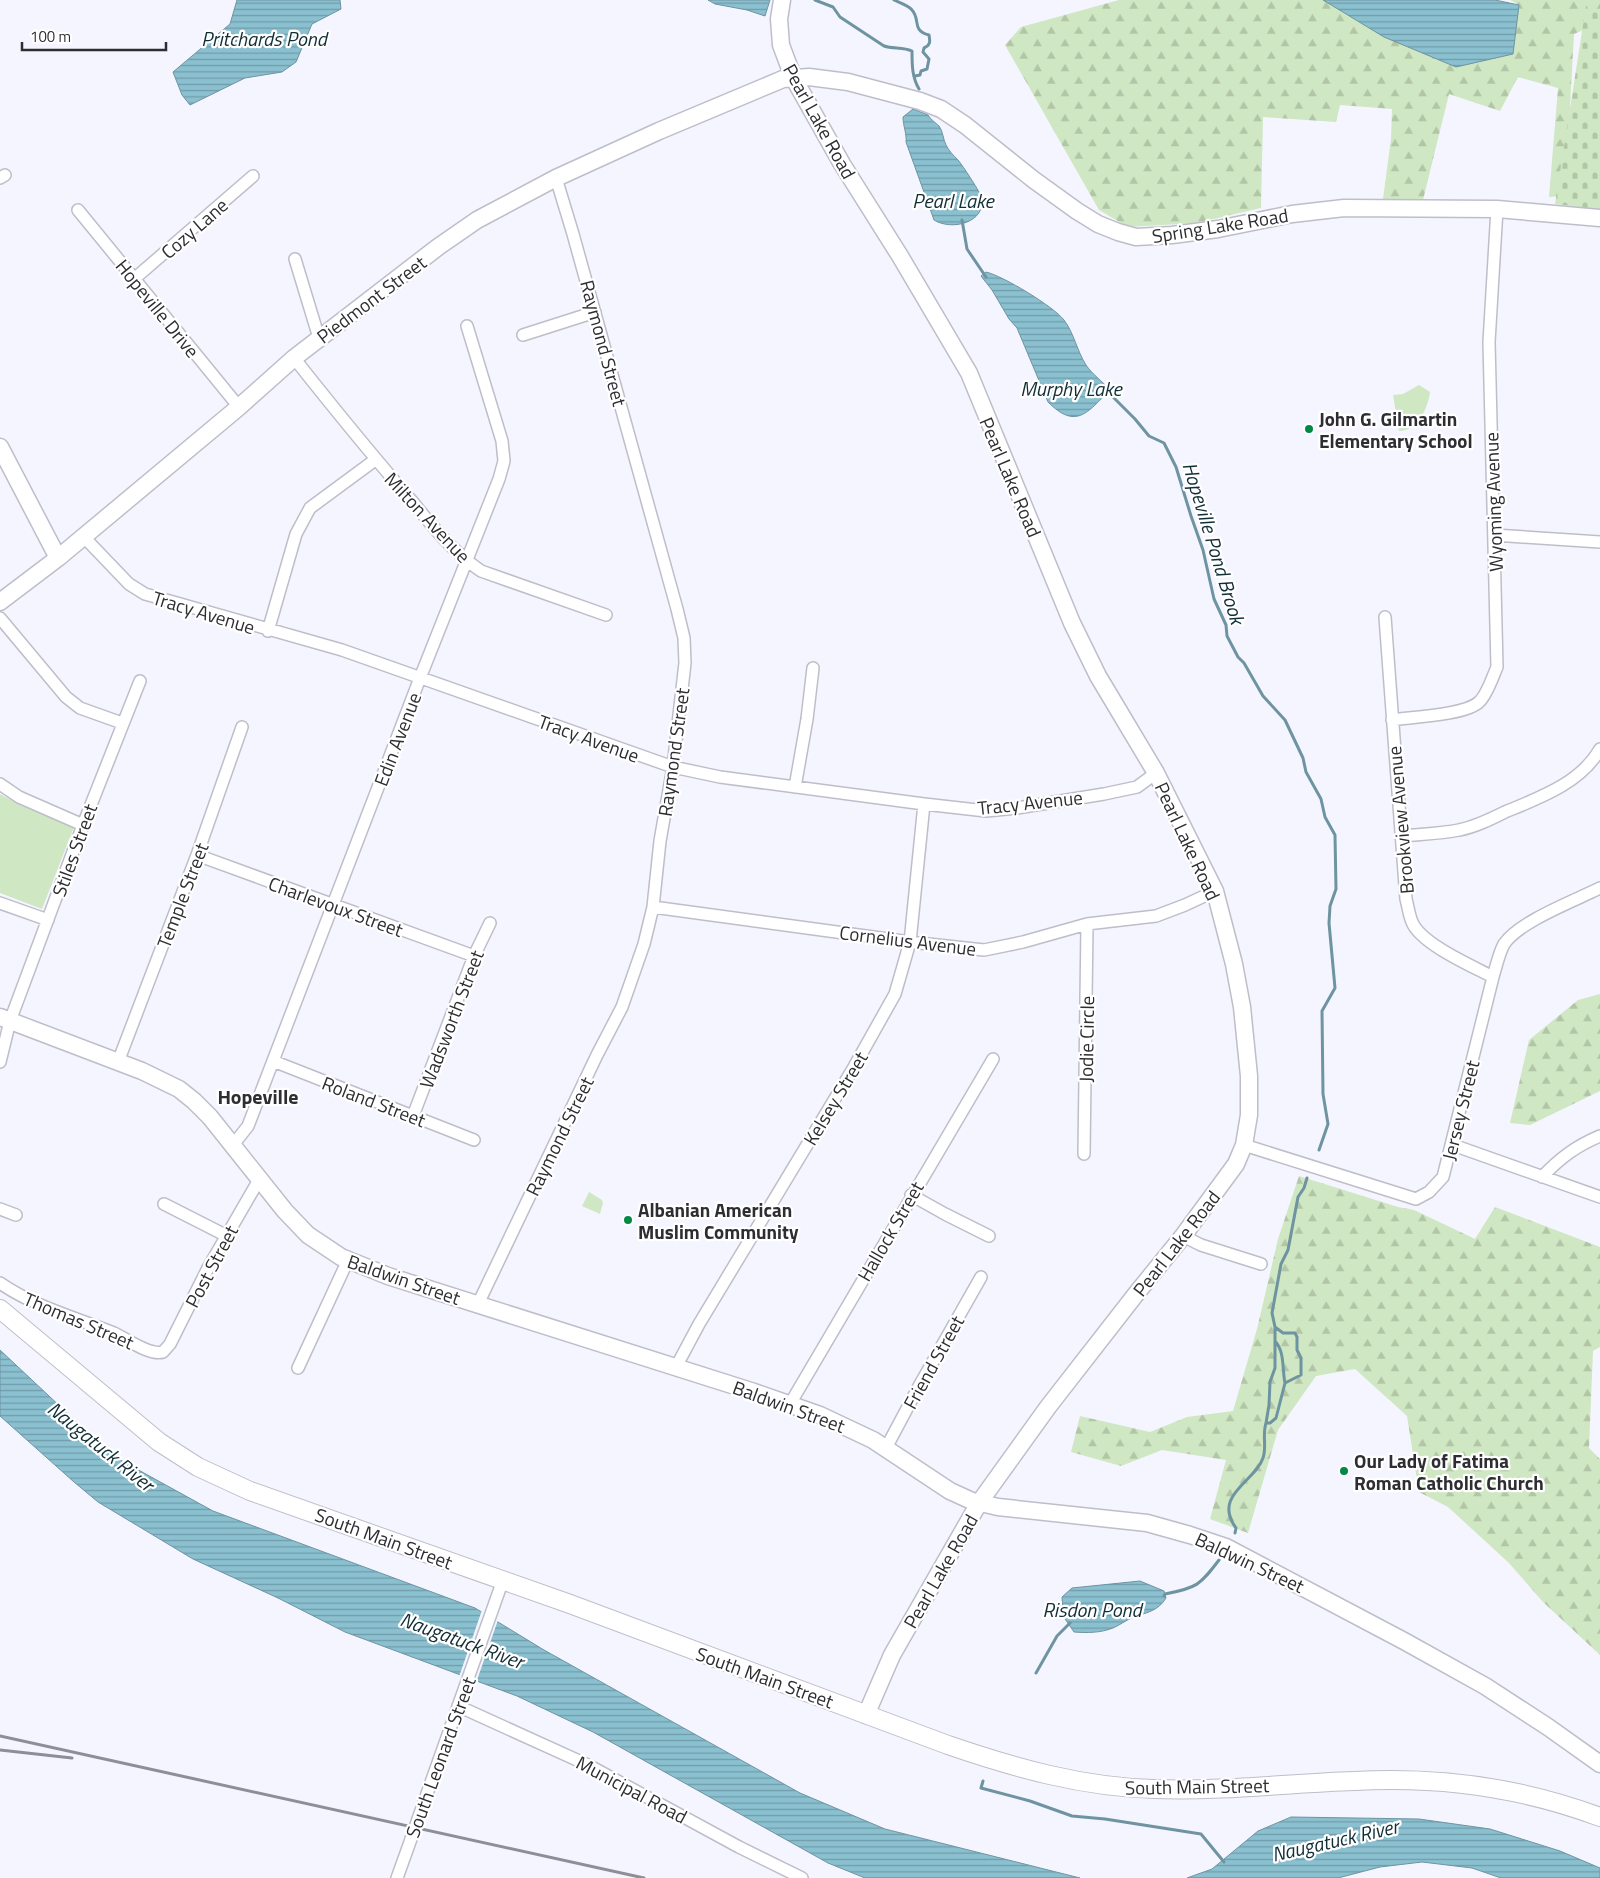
<svg xmlns="http://www.w3.org/2000/svg" width="1600" height="1878" viewBox="0 0 1600 1878" font-family="'Titillium Web',sans-serif">
	<style>
		.forest { fill: url(#forest-firs) }
		.cemetery { fill: url(#cemetery-stones) }
		.park { fill: #cfe7c2 }
		.water { fill: url(#water-rules); stroke: #6e94a1 }
		.pier { fill: #f5f5ff }
		.lines { fill: none; stroke-linecap: round; stroke-linejoin: round }
		.stream { stroke: #6e94a1; stroke-width: 3 }
		.street-casing { stroke: #bebeca; stroke-width: 14 }
		.secondary-casing { stroke: #bebeca; stroke-width: 19 }
		.primary-casing { stroke: #bebeca; stroke-width: 20 }
		.street { stroke: #fff; stroke-width: 11 }
		.secondary { stroke: #fff; stroke-width: 16 }
		.primary { stroke: #fff; stroke-width: 18 }
		.rail { stroke: #8e8e96; stroke-width: 3 }
		.street-bridge-casing { stroke: #bebeca; stroke-width: 14; stroke-linecap: butt }
		.street-bridge { stroke: #fff; stroke-width: 11 }
		.poi-dot { fill: #008945; stroke: #fff; stroke-width: 2 }
		.labels { text-anchor: middle; dominant-baseline: central; stroke-width: 4.5; stroke-linejoin: round; paint-order: stroke }
		.street-label { font-size: 19px; fill: #2d2d32; stroke: #fff }
		.poi-label { font-size: 19px; font-weight: bold; fill: #2d2d32; stroke: #fff; text-anchor: start }
		.water-label { font-size: 20px; font-style: italic; fill: #122e35; stroke: #fff }
		.neighbourhood-label { font-size: 20px; font-weight: bold; fill: #2d2d32; stroke: #fff }
	</style>
	<defs>
		<pattern id="forest-firs" width="22" height="20" patternUnits="userSpaceOnUse" patternTransform="scale(1.25)"><rect width="22" height="20" fill="#cfe7c2"/><path d="M5 1l3.5 6h-7zM16 11l3.5 6h-7z" fill="#b2c6a7"/></pattern>
		<pattern id="cemetery-stones" width="16" height="16" patternUnits="userSpaceOnUse" patternTransform="scale(1.25)"><rect width="16" height="16" fill="#cfe7c2"/><path d="M2 7V4a2 2 0 0 1 4 0v3zM10 15v-3a2 2 0 0 1 4 0v3z" fill="#b2c6a7"/></pattern>
		<pattern id="water-rules" width="6" height="5" patternUnits="userSpaceOnUse" patternTransform="scale(1.25)"><rect width="6" height="5" fill="#8ac0d0"/><path d="M0 2.5h6" fill="none" stroke="#719ca9"/></pattern>
	</defs>
	<rect width="100%" height="100%" fill="#f5f5ff"/>
	<!-- forest -->
	<path class="forest" d="M1119,0H1323L1519,5L1510,0H1600V23L1574,34L1565,196L1549,197L1558,88L1518,77L1500,111L1449,94L1423,200L1383,199L1391,139L1392,109L1340,105L1336,122L1263,117L1261,208L1196,223L1128,227L1099,210L1005,45L1021,27Z
		M1600,994V1091L1530,1125L1510,1123L1529,1040L1578,1000Z
		M1299,1176L1398,1207L1414,1210L1475,1239L1495,1207L1600,1247V1347L1593,1351L1589,1448L1600,1459V1655L1543,1602L1509,1563L1448,1507L1419,1492L1407,1416L1355,1369L1316,1376L1278,1430L1248,1533L1210,1519L1226,1460L1162,1450L1121,1466L1071,1452L1080,1416L1150,1432L1187,1417L1233,1411L1257,1329L1278,1239Z"/>
	<!-- cemetery -->
	<path class="cemetery" d="M1586,6L1600,11V210L1555,204Z"/>
	<!-- park -->
	<path class="park" d="M1419,385L1430,392C1428,408 1418,431 1399,431L1393,395L1403,394Z
		M0,794L20,805L74,827L42,909L0,893Z
		M589,1192L602,1200L603,1203L600,1214L582,1206Z"/>
	<!-- water -->
	<path class="water" d="M237,0H340L341,9L312,24L296,62L282,72L245,78L190,105L182,95L173,72L230,24Z
		M708,0H770L765,16L747,10L715,4Z
		M1323,0H1495L1519,5L1513,54L1456,67L1384,37Z
		M913,109L928,115C932,121 935,122 939,126C943,131 943,139 946,145C949,151 953,155 958,160C963,166 978,189 981,196C988,223 951,231 934,220L906,142C907,134 903,126 903,117Z
		M986,272C1003,276 1053,306 1064,320C1074,333 1077,351 1086,365C1092,374 1102,381 1110,390C1087,413 1076,430 1048,402L1017,328L1009,319L992,290L981,276Z
		M0,1350L113,1456L213,1511L475,1608L544,1650L800,1793L885,1829L1080,1878H865L828,1863L593,1732L517,1696L345,1632L278,1598L193,1559L98,1502L74,1482L0,1416Z
		M1140,1581L1164,1591L1166,1598C1158,1611 1148,1612 1134,1617C1126,1620 1120,1625 1113,1628C1100,1633 1087,1633 1074,1632L1063,1616L1062,1597L1072,1588Z
		M1291,1817L1419,1819L1490,1829L1560,1851L1600,1868V1878H1501L1472,1868L1422,1862L1380,1867L1338,1878H1187L1212,1869L1258,1831Z"/>
	<!-- pier -->
	<path class="pier" d="M482,1610L498,1620L476,1683L459,1677Z"/>
	<g class="lines">
		<!-- stream -->
		<path class="stream" d="M815,0L833,7L840,17L884,46C893,49 903,47 912,51C912,65 912,77 919,89
			M894,0C900,3 908,5 912,10C921,20 911,30 929,35C930,41 931,45 924,48L923,52L929,59L927,69L921,71L920,75L915,76
			M962,220L967,249L986,277
			M1104,391L1108,392L1135,419L1149,436L1164,443L1176,467L1191,516L1203,550L1214,599L1226,625L1227,636L1238,657L1244,663L1263,696L1285,720L1303,758L1306,772L1321,799L1325,817L1335,835L1336,889L1330,906L1329,923L1335,988L1322,1011L1323,1094L1328,1124L1319,1150
			M1275,1341C1285,1352 1282,1369 1285,1383
			M1266,1423L1269,1405L1270,1382L1275,1368V1327
			M1235,1533L1236,1528C1212,1495 1255,1482 1263,1458C1267,1447 1262,1435 1266,1423H1270L1276,1418L1285,1383L1301,1375V1358L1297,1350V1337L1295,1333H1283L1275,1327L1272,1313L1281,1264L1288,1250L1298,1197L1304,1188L1307,1178
			M1164,1596L1165,1594C1197,1588 1200,1585 1219,1560
			M1036,1673L1057,1636L1070,1623
			M983,1781L981,1788L1030,1801L1072,1816L1105,1819L1201,1834L1224,1862"/>
		<defs>
			<path id="street" d="M0,178L5,175
				M78,210L239,407
				M295,259L319,338
				M134,279L253,176
				M523,335L595,312
				M294,358C332,406 371,454 411,500C432,526 453,552 481,571L606,615
				M1494,535L1600,542
				M83,536L129,584L145,594L342,650L673,767L720,777L924,804L986,811L1017,808L1104,794L1137,787L1156,773
				M1385,617L1406,899C1408,906 1409,915 1412,922C1421,944 1472,966 1493,977
				M0,618L66,697L80,708L122,723
				M268,631L296,534L310,508L375,460
				M1392,720C1413,717 1465,715 1479,702C1487,695 1493,676 1497,667L1489,342L1497,209
				M0,784L19,797L83,825
				M795,787L807,719L813,668
				M1401,836C1420,834 1440,834 1459,830C1475,827 1491,819 1505,812C1539,798 1581,783 1600,749
				M197,855L474,956
				M0,903L48,920
				M653,907L910,942L984,950L1023,942L1087,924L1156,916L1185,905L1215,891
				M273,1061L474,1140
				M0,1062L10,1021L83,825L140,681
				M118,1062L197,855L242,727
				M413,1116L474,956L490,923
				M233,1145L248,1126L420,678L499,479L504,461L502,441L467,326
				M1244,1145L1400,1194L1416,1199L1429,1192L1443,1177L1493,977C1496,967 1499,953 1504,944C1520,921 1574,901 1600,888
				M1453,1145L1600,1197
				M1084,1154L1087,924
				M1542,1177C1560,1158 1576,1146 1600,1136
				M911,1195L945,1214L989,1236
				M164,1204L227,1236
				M0,1209L16,1215
				M1183,1236L1201,1245L1261,1264
				M0,1283C35,1307 74,1317 114,1333C127,1339 150,1356 163,1352L170,1344L208,1268L260,1178
				M478,1304L597,1055L622,1007L644,944L653,907L660,841L673,767L685,663L684,638L677,609L573,234L556,178
				M676,1367L699,1324L854,1067L895,994L910,942L924,804
				M298,1368L348,1260
				M790,1404L993,1059
				M886,1448L918,1388L981,1277
				M458,1706L588,1765L739,1847L802,1878
				M418,1819L503,1580
				M397,1878L411,1839"/>
			<path id="secondary" d="M782,0L779,19L781,45L793,77L842,164L900,256L969,373L1072,623L1098,676L1156,773L1215,891L1234,964L1242,1007L1249,1076V1115L1244,1145L1236,1164L1183,1236L1136,1294L1048,1407L979,1503L892,1655L866,1715
				M0,447L58,558
				M0,602L58,558L239,407L294,358L438,247L477,220L556,178L659,131L783,79L809,77L848,82L920,101L941,109L965,125L1034,180L1077,211L1098,224L1118,232L1136,237L1172,235L1218,229L1292,214L1344,208L1497,209L1600,218
				M0,1017L142,1071L179,1089L194,1101L210,1117L285,1211L308,1235L341,1257L388,1276L754,1392L820,1415L873,1440L950,1491L972,1501L998,1507L1147,1523L1190,1535L1226,1547L1404,1641L1485,1686L1548,1727L1600,1764"/>
			<path id="primary" d="M0,1309L159,1442L198,1467L250,1491L570,1604L948,1745C1015,1768 1082,1787 1154,1789C1233,1792 1313,1780 1392,1780C1464,1780 1533,1792 1600,1817"/>
		</defs>
		<!-- street casing -->
		<use href="#street" class="street-casing"/>
		<!-- secondary casing -->
		<use href="#secondary" class="secondary-casing"/>
		<!-- primary casing -->
		<use href="#primary" class="primary-casing"/>
		<!-- street -->
		<use href="#street" class="street"/>
		<!-- secondary -->
		<use href="#secondary" class="secondary"/>
		<!-- primary -->
		<use href="#primary" class="primary"/>
		<!-- rail -->
		<path class="rail" d="M0,1736L644,1878
			M0,1750L72,1758"/>
		<defs>
			<path id="street-bridge" d="M411,1839L418,1819"/>
		</defs>
		<!-- street-bridge casing -->
		<use href="#street-bridge" class="street-bridge-casing"/>
		<!-- street-bridge -->
		<use href="#street-bridge" class="street-bridge"/>
	</g>
	<!-- markers -->
	<g class="poi-dot">
		<circle cx="1309" cy="429" r="5"/>
		<circle cx="628" cy="1220" r="5"/>
		<circle cx="1344" cy="1471" r="5"/>
	</g>
	<g class="labels">
		<!-- street labels -->
		<g class="street-label">
			<text transform="translate(820 121) rotate(61)">Pearl Lake Road</text>
			<text transform="translate(1220 225) rotate(-9)">Spring Lake Road</text>
			<text transform="translate(194 228) rotate(-41)">Cozy Lane</text>
			<text transform="translate(371 299) rotate(-37)">Piedmont Street</text>
			<text transform="translate(158 308) rotate(51)">Hopeville Drive</text>
			<text transform="translate(604 343) rotate(75)">Raymond Street</text>
			<text transform="translate(1011 477) rotate(67)">Pearl Lake Road</text>
			<text transform="translate(1493 502) rotate(-92)">Wyoming Avenue</text>
			<text transform="translate(428 517) rotate(47)">Milton Avenue</text>
			<text transform="translate(204 612) rotate(17)">Tracy Avenue</text>
			<text transform="translate(589 738) rotate(20)">Tracy Avenue</text>
			<text transform="translate(397 739) rotate(-69)">Edin Avenue</text>
			<text transform="translate(673 752) rotate(-82)">Raymond Street</text>
			<text transform="translate(1030 802) rotate(-6)">Tracy Avenue</text>
			<text transform="translate(1400 820) rotate(-95)">Brookview Avenue</text>
			<text transform="translate(1188 841) rotate(65)">Pearl Lake Road</text>
			<text transform="translate(74 850) rotate(-70)">Stiles Street</text>
			<text transform="translate(182 895) rotate(-69)">Temple Street</text>
			<text transform="translate(336 906) rotate(20)">Charlevoux Street</text>
			<text transform="translate(908 940) rotate(7)">Cornelius Avenue</text>
			<text transform="translate(451 1019) rotate(-69)">Wadsworth Street</text>
			<text transform="translate(1086 1039) rotate(-89)">Jodie Circle</text>
			<text transform="translate(835 1098) rotate(-59)">Kelsey Street</text>
			<text transform="translate(374 1101) rotate(21)">Roland Street</text>
			<text transform="translate(1460 1110) rotate(-76)">Jersey Street</text>
			<text transform="translate(559 1136) rotate(-64)">Raymond Street</text>
			<text transform="translate(890 1231) rotate(-60)">Hallock Street</text>
			<text transform="translate(1176 1243) rotate(-52)">Pearl Lake Road</text>
			<text transform="translate(211 1266) rotate(-62)">Post Street</text>
			<text transform="translate(404 1279) rotate(19)">Baldwin Street</text>
			<text transform="translate(79 1320) rotate(23)">Thomas Street</text>
			<text transform="translate(933 1362) rotate(-61)">Friend Street</text>
			<text transform="translate(789 1406) rotate(20)">Baldwin Street</text>
			<text transform="translate(384 1538) rotate(20)">South Main Street</text>
			<text transform="translate(1250 1562) rotate(25)">Baldwin Street</text>
			<text transform="translate(940 1571) rotate(-60)">Pearl Lake Road</text>
			<text transform="translate(765 1677) rotate(20)">South Main Street</text>
			<text transform="translate(440 1757) rotate(-70)">South Leonard Street</text>
			<text transform="translate(1197 1786) rotate(-1)">South Main Street</text>
			<text transform="translate(632 1789) rotate(28)">Municipal Road</text>
		</g>
		<!-- poi labels -->
		<g class="poi-label">
			<text x="1319" y="418">John G. Gilmartin<tspan x="1319" dy="22">Elementary School</tspan></text>
			<text x="638" y="1209">Albanian American<tspan x="638" dy="22">Muslim Community</tspan></text>
			<text x="1354" y="1460">Our Lady of Fatima<tspan x="1354" dy="22">Roman Catholic Church</tspan></text>
		</g>
		<!-- water labels -->
		<g class="water-label">
			<text x="264" y="38">Pritchards Pond</text>
			<text x="953" y="200">Pearl Lake</text>
			<text x="1071" y="388">Murphy Lake</text>
			<text transform="translate(1214 543) rotate(73)">Hopeville Pond Brook</text>
			<text transform="translate(101 1446) rotate(39)">Naugatuck River</text>
			<text x="1092" y="1609">Risdon Pond</text>
			<text transform="translate(462 1640) rotate(20)">Naugatuck River</text>
			<text transform="translate(1335 1840) rotate(-13)">Naugatuck River</text>
		</g>
		<!-- neighbourhood labels -->
		<g class="neighbourhood-label">
			<text x="258" y="1096">Hopeville</text>
		</g>
	</g>
	<!-- scale -->
	<path d="M22 42v8h144v-8" fill="none" stroke="#2d2d32" stroke-width="2.5"/>
	<text x="30" y="42" font-size="15" fill="#2d2d32" stroke="#ffffff" stroke-width="4" paint-order="stroke">100 m</text>
</svg>
